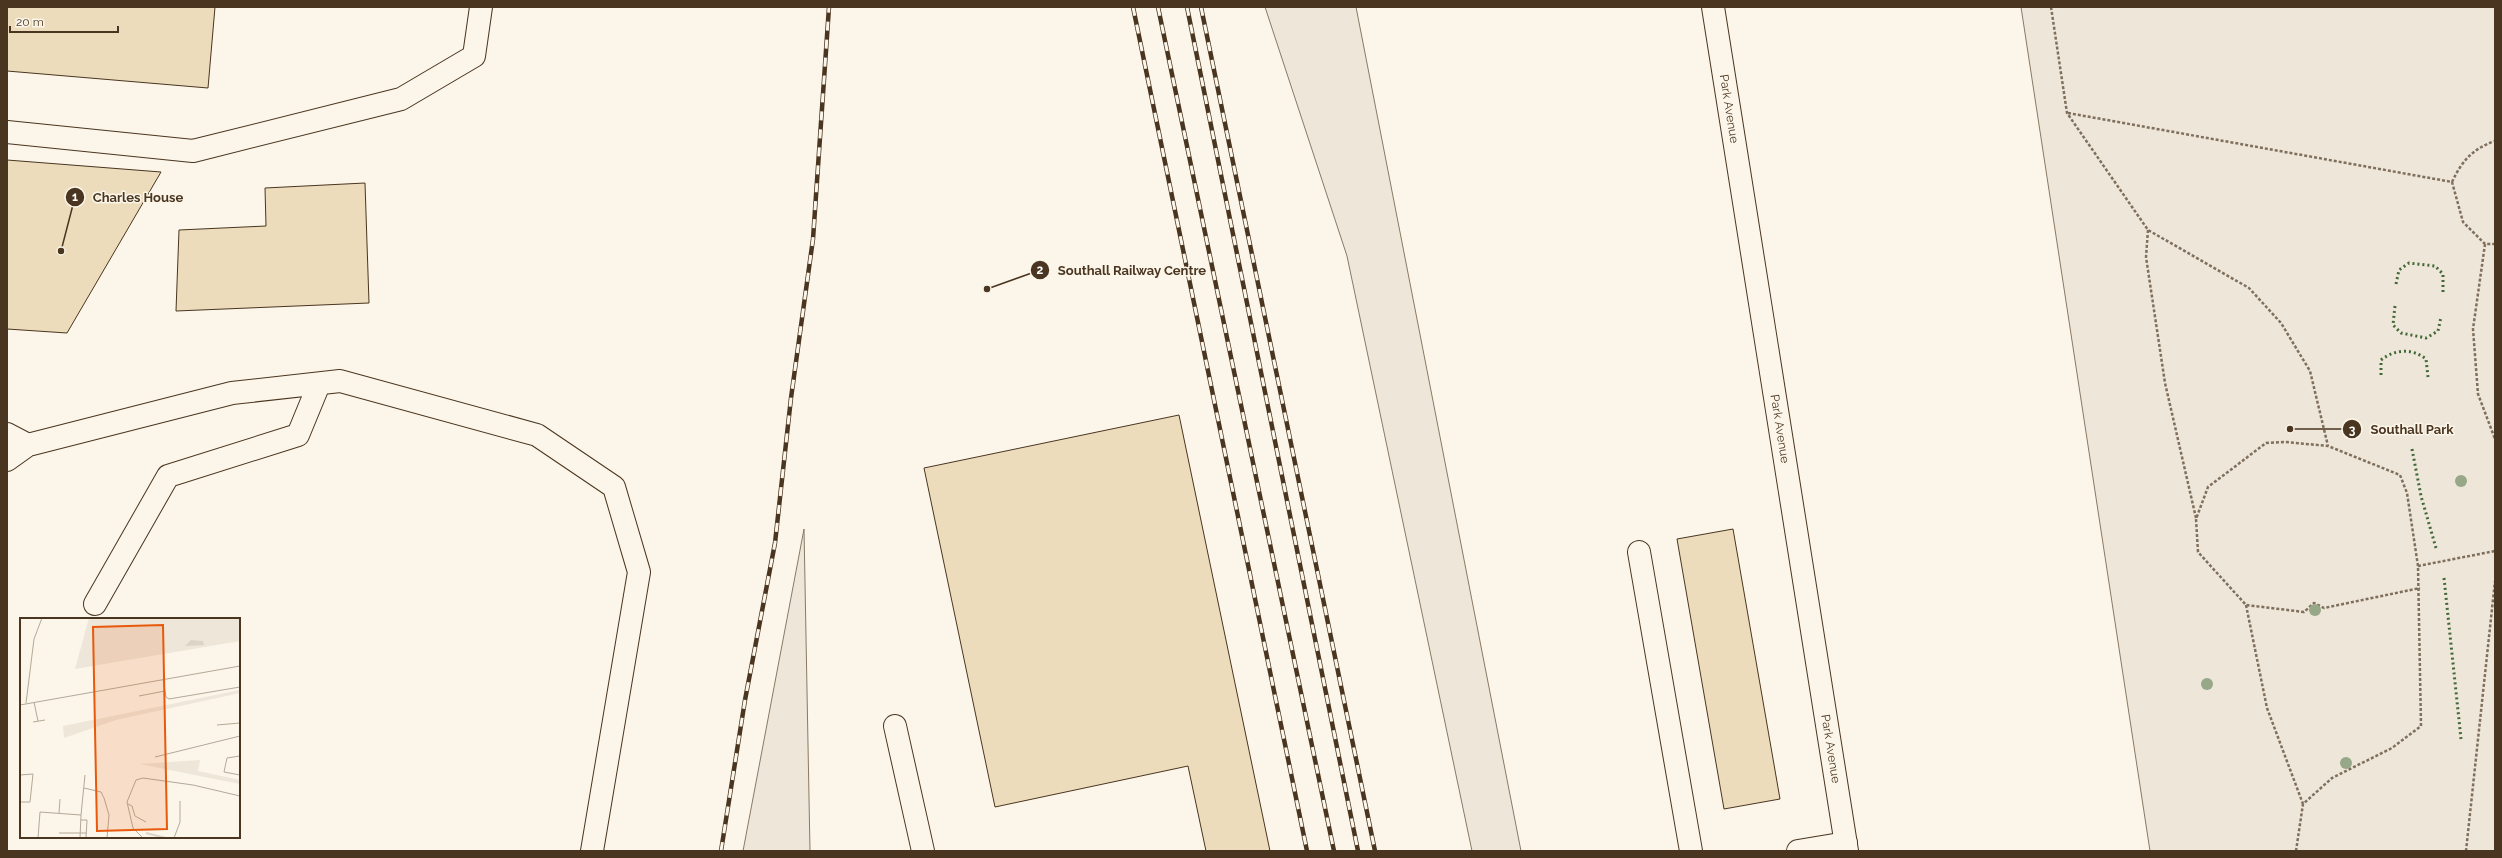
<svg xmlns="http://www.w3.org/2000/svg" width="2502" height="858" viewBox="0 0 2502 858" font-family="Raleway,sans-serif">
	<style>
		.green { fill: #ede6d9; stroke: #887966 }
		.building { fill: #ecdcbc; stroke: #4a3520 }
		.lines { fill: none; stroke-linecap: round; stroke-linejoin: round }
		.minor-casing { stroke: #4a3520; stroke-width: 24 }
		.path { stroke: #7f6f5c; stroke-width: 2.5; stroke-dasharray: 3 2; stroke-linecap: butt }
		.minor { stroke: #fbf6e9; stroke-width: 22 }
		.rail-casing { stroke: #4a3520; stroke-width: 4.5 }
		.rail { stroke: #fbf6e9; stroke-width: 3; stroke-dasharray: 9; stroke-linecap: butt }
		.hedge { stroke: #436837; stroke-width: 3; stroke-dasharray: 2 3; stroke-linecap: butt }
		.tree { fill: #96a887 }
		.labels { text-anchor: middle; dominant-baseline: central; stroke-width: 3; stroke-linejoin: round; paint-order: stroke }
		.street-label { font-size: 12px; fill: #4a3520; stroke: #fbf6e9 }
		.inset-river { fill: none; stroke: #dcd4c6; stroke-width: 2 }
		.inset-road { fill: none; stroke: #b4a999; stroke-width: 1 }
		.view { fill: #e8590c; fill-opacity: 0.15; stroke: #e8590c; stroke-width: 2 }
		.inset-edge { fill: none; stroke: #4a3520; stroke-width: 2 }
		.leader { fill: none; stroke: #4a3520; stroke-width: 1.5 }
		.callout-dot { fill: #4a3520; stroke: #fbf6e9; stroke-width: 1.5 }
		.mark-label { font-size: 12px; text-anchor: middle; font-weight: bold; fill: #fff }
		.callout-label { font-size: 13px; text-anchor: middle; font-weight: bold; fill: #4a3520; stroke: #fbf6e9; stroke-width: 3; stroke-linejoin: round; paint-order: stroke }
	</style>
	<rect width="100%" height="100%" fill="#fbf6e9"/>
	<!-- green -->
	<path class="green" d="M1265,7H1356L1521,851H1472L1347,256Z
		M2021,7H2495V851H2150Z
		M804,529L810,851H743Z"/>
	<!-- building -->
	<path class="building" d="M7,7H215L208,88L7,71Z
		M7,160L161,172L67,333L7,329Z
		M365,183L369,303L176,311L179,230L266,226L265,188Z
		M1179,415L1270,851H1206L1188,766L995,807L924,468Z
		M1733,529L1780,799L1724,809L1677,539Z"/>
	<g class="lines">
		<defs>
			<g id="minor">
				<path id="s1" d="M1713,7L1847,851"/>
				<path d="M7,132L193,151L401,99L474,56L481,7"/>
				<path d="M7,434L28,445"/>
				<path d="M7,460L28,445L232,393L340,381L537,435L614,487L639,572L592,851"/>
				<path d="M1639,552L1691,851"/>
				<path d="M95,604L168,476L298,435L319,384"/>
				<path d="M895,726L923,851"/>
				<path d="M1798,851L1846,843"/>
			</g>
		</defs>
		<!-- minor casing -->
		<use href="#minor" class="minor-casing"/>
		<!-- path -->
		<path class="path" d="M2051,7L2067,113L2148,230L2249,288L2281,323L2310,371L2328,446
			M2068,113L2452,182L2463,222L2485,244H2495
			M2452,182C2462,161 2472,149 2495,141
			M2148,230L2146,257L2165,383L2196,518
			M2485,244L2473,329L2478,394L2495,439
			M2418,566L2495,551
			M2246,605L2267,708L2303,804
			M2296,851L2303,804L2332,778L2392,748L2421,726L2418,566L2407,493L2400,475L2328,446L2286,442L2266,443L2208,487L2196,519L2198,552L2246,605L2304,612L2314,603L2324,608L2420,588
			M2466,851L2495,581"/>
		<!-- minor -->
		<use href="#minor" class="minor"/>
		<defs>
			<path id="rail" d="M1133,7L1307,851
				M1158,7L1334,851
				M1187,7L1358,851
				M1201,7L1375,851
				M721,851L745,700L775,543L791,398L813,239L829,7"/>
		</defs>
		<!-- rail casing -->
		<use href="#rail" class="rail-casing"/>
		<!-- rail -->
		<use href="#rail" class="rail"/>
		<!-- hedge -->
		<path class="hedge" d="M2396,284L2399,270L2409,263L2435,266L2443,274V292
			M2395,306L2393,325L2401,333L2426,338L2438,331L2441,317
			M2381,375V360C2395,349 2412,348 2426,359L2428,377
			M2412,449L2421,496L2436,548
			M2444,578L2461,739"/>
	</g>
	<!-- trees -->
	<g class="tree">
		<circle cx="2461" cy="481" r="6"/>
		<circle cx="2315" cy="610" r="6"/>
		<circle cx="2207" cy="684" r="6"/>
		<circle cx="2346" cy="763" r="6"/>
	</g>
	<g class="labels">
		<!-- street labels -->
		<g class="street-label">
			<text stroke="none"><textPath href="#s1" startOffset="103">Park Avenue</textPath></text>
			<text stroke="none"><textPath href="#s1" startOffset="427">Park Avenue</textPath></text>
			<text stroke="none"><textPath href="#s1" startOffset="751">Park Avenue</textPath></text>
		</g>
	</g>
	<!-- overview -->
	<g transform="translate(20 618)">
		<rect width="220" height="220" fill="#fbf6e9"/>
		<path d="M69,0H220V23L55,51ZM220,72V75L96,102L44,120L43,108ZM180,142L178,153L220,162V166L119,146Z" fill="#ede6d9"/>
		<path d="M171,22L183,23L184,27L165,28Z" fill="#dcd4c6"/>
		<path class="inset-river" d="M126,215L146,220"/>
		<path class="inset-road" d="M143,61L146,79L149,81L220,69M119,78L145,73M14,84L18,103M6,85L14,21L22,0M0,87L220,48M13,104L25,102M197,107L220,105M220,138L207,140L204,154L220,157M135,139L220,118M0,157L13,156L10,184H0M64,170L81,174L84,180L89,197L87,220M108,186L112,188L115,198L126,204M39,195L40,181M61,197L65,157M61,202H67L66,220M39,215H66M18,220L20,194L61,197L60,220M123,220L113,210L107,184L116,162L123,160L173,167L220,178M154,220L160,204V183"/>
		<path class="view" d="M143,7L147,211L77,213L73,9Z"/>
		<rect width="220" height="220" class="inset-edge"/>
	</g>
	<!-- callouts -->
	<path class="leader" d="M61 251L75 197M987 289L1040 270M2290 429L2352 429"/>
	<g class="callout-dot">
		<circle cx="61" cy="251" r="4"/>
		<circle cx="987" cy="289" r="4"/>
		<circle cx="2290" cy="429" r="4"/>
		<circle cx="75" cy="197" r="10"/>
		<circle cx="1040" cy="270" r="10"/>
		<circle cx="2352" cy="429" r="10"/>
	</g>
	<g class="mark-label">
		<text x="75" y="201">1</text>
		<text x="1040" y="274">2</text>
		<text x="2352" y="434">3</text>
	</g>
	<g class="callout-label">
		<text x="138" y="202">Charles House</text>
		<text x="1132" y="275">Southall Railway Centre</text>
		<text x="2412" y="434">Southall Park</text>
	</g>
	<!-- border -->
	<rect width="2502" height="858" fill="none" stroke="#4a3520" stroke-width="16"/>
	<!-- scale -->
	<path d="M10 26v6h108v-6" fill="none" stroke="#4a3520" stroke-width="2"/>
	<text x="16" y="26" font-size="12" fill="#4a3520" stroke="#fbf6e9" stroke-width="3" paint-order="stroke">20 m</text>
</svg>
